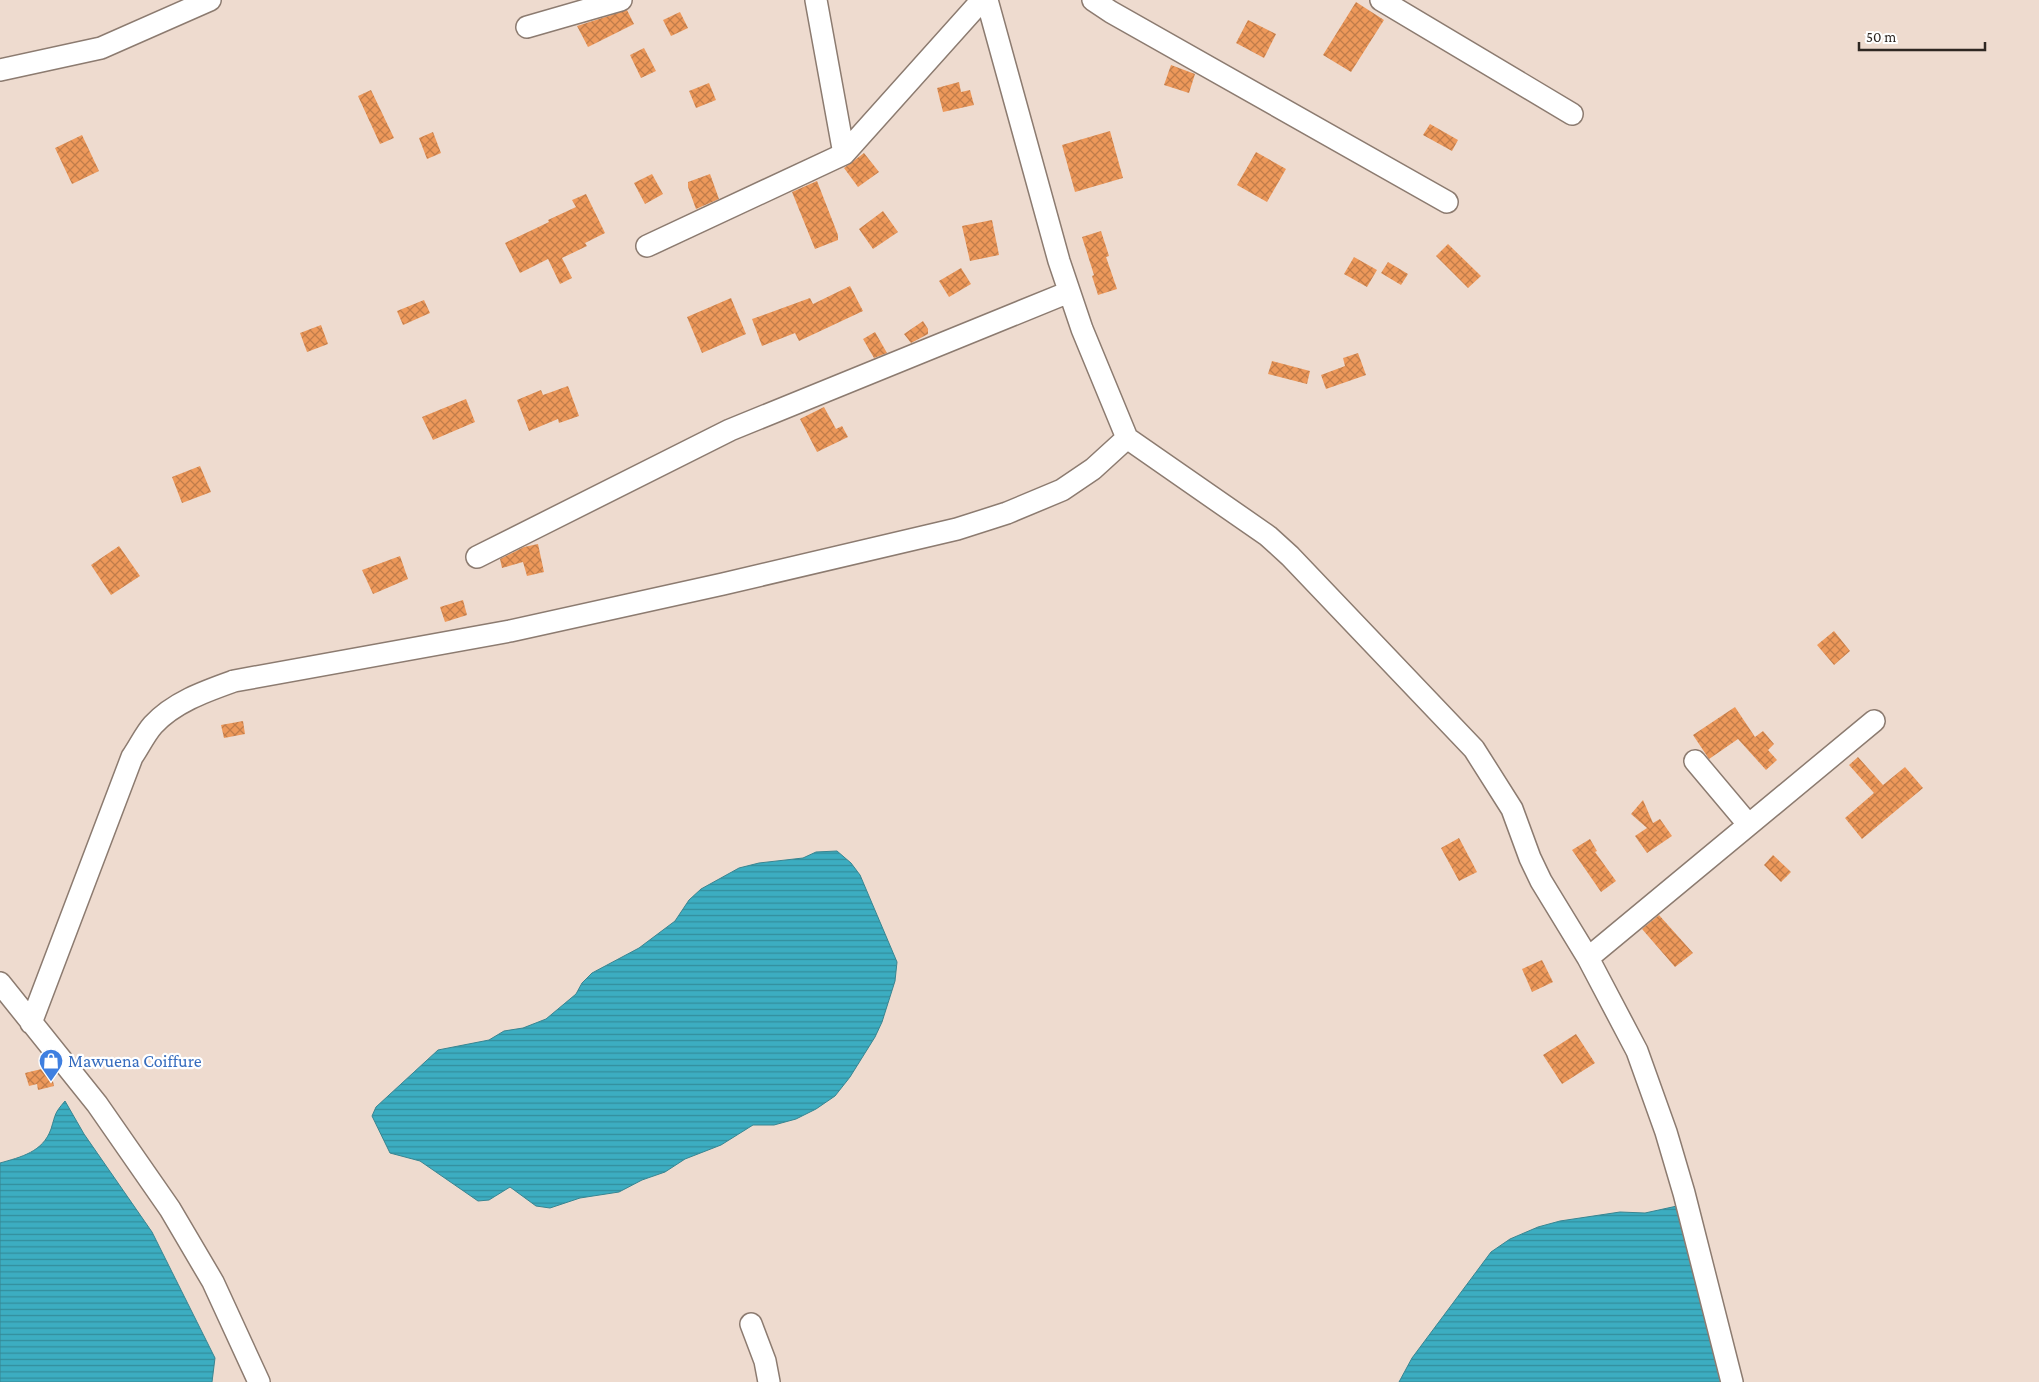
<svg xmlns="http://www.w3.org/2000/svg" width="2039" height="1382" viewBox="0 0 2039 1382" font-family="'Crimson Pro',serif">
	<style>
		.water { fill: url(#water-rules); stroke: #388591 }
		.building { fill: url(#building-cross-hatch) }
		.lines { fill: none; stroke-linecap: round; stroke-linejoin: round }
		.minor-casing { stroke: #8c7b70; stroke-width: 24 }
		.minor { stroke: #fff; stroke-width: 21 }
		.labels { text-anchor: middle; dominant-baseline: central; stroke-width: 4.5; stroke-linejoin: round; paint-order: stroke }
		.shop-label { font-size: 18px; fill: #366cbe; stroke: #fff; text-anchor: start }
	</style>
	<defs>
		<pattern id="water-rules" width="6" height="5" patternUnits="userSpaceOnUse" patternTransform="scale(1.25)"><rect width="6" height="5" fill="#3cadc1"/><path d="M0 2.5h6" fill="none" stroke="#338d9c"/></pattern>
		<pattern id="building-cross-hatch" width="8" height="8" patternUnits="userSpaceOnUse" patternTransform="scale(1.25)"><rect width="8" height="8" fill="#ed985a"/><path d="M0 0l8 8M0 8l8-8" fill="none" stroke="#c07c4a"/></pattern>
	</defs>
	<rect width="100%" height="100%" fill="#eedbcf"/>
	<!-- water -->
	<path class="water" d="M837,851L851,863L860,875L897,962L895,981L882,1022L875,1037L850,1077L835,1096L816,1109L796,1119L774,1125H753L721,1145L685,1159L665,1172L642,1180L619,1192L580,1198L550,1208L536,1206L510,1187L489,1200L478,1201L420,1161L390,1153L372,1116L376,1107L438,1050L489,1040L504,1031L523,1028L546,1019L576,994L582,983L592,973L639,948L675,921L689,900L701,889L739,868L759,863L803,858L816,852Z
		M65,1101L84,1134L152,1232L215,1358L212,1382H0V1163C21,1157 43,1152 51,1129C56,1113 54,1114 65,1101Z
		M1677,1206L1722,1382H1399L1412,1358L1491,1252L1510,1239L1538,1227L1560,1221L1620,1212L1645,1213Z"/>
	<!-- building -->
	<path class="building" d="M1356,2L1384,20L1351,72L1323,55Z
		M627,10L634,24L588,47L577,26Z
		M680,12L688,28L671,36L663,20Z
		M1248,20L1276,34L1264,58L1236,43Z
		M644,48L656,71L641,78L630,55Z
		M1171,65L1195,74L1189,93L1164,85Z
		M959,82L961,92L970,90L974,105L943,112L937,88Z
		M709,83L716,100L696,108L689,91Z
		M371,90L394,138L380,144L358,96Z
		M1430,124L1458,140L1452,151L1423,135Z
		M1110,131L1123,178L1075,192L1062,145Z
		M433,132L441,153L427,159L419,138Z
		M82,135L99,171L72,184L55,148Z
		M1256,152L1286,169L1267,202L1237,185Z
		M864,153L879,172L858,187L844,168Z
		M652,174L663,194L645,204L634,183Z
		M710,174L719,199L696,209L688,187V182Z
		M817,181L838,235V240L815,249L792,192Z
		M586,194L605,233L585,243L587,246L562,258L572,278L560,284L548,259L520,273L505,243L549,222L548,220L576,207L572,200Z
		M883,211L898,232L873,249L859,229Z
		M992,220L999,255L970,261L962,226Z
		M1101,231L1109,256L1106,257L1117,289L1098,295L1092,276L1094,275L1082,237Z
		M1448,244L1481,276L1468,288L1436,256Z
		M1354,257L1377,270L1367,287L1344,274Z
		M1388,262L1408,274L1401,285L1381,273Z
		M961,268L971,284L949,297L939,281Z
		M850,286L863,311L799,341L795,333L762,346L752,319L810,298L813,304Z
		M731,298L746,334L702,353L687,317Z
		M424,300L430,313L403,325L397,311Z
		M923,321L928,329V334L911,343L904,334Z
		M321,325L328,344L307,352L300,333Z
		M875,332L887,353L874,358L863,339Z
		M1358,353L1366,375L1326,389L1321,375L1345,366L1343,358Z
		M1272,361L1310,371L1307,384L1268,374Z
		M568,386L579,416L559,423L558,419L529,431L517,400L541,390L543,395Z
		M466,399L475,422L433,440L422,417Z
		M824,407L836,429L842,426L848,437L817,452L800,419Z
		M200,466L211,492L182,503L172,477Z
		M538,544L544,572L527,576L523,562L502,568L500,559L524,547Z
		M119,546L140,576L111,595L91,565Z
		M400,556L408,579L373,594L362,570Z
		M463,600L467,615L445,622L440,607Z
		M1834,631L1850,651L1834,665L1817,645Z
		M1735,707L1755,737L1763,731L1774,744L1768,750L1777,760L1766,770L1738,739L1709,759L1693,735Z
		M243,721L245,734L224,738L221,725Z
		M1858,757L1883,785L1905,767L1923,788L1862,839L1845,818L1874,793L1849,765Z
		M1643,800L1653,823L1660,819L1672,836L1647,853L1635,836L1647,828L1631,814Z
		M1459,838L1477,872L1459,881L1441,848Z
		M1590,839L1597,851L1595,852L1616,881L1601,892L1572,850Z
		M1773,855L1791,872L1781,882L1764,865Z
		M1659,915L1693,953L1675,967L1642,929Z
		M1542,960L1553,982L1532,992L1522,969Z
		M1576,1034L1595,1063L1562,1084L1543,1055Z
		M50,1067L54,1086L38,1090L37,1084L29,1086L25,1073Z"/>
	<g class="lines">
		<defs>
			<path id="minor" d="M816,0L844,154
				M987,0L1059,261L1082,329L1127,438L1268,536L1290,556L1474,749L1512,809L1530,858L1541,881L1588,958L1637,1051L1666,1132L1684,1193L1732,1382
				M1093,0L1111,12L1447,202
				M1381,0L1572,114
				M527,27L621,0
				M0,70L101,48L210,0
				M647,246L844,154L982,0
				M477,557L730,430L1069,292
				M1695,761L1748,824
				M1588,958L1874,721
				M0,983L97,1104L170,1209L213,1282L259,1382
				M31,1023L132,757C139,747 145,734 153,725C174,702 206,691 234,681L510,631L723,584L957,529L1007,513L1062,490L1093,469L1127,438
				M751,1324L765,1361L769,1382"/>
		</defs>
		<!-- minor casing -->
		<use href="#minor" class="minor-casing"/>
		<!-- minor -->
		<use href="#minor" class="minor"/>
	</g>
	<!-- icons -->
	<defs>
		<symbol id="shop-pin" viewBox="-11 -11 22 30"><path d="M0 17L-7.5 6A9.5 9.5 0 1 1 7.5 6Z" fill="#3f7fe0" stroke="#fff"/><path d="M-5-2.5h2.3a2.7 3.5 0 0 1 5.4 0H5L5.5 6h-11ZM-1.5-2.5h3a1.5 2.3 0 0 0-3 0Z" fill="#fff"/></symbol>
	</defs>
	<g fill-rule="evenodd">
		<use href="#shop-pin" x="37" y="1047" width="28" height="38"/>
	</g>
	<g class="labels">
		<!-- shop labels -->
		<g class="shop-label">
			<text x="68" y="1061">Mawuena Coiffure</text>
		</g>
	</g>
	<!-- scale -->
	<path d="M1859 42v8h126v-8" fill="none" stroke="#2e2722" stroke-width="2.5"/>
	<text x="1866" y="42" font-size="15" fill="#2e2722" stroke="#ffffff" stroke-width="4" paint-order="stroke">50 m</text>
</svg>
